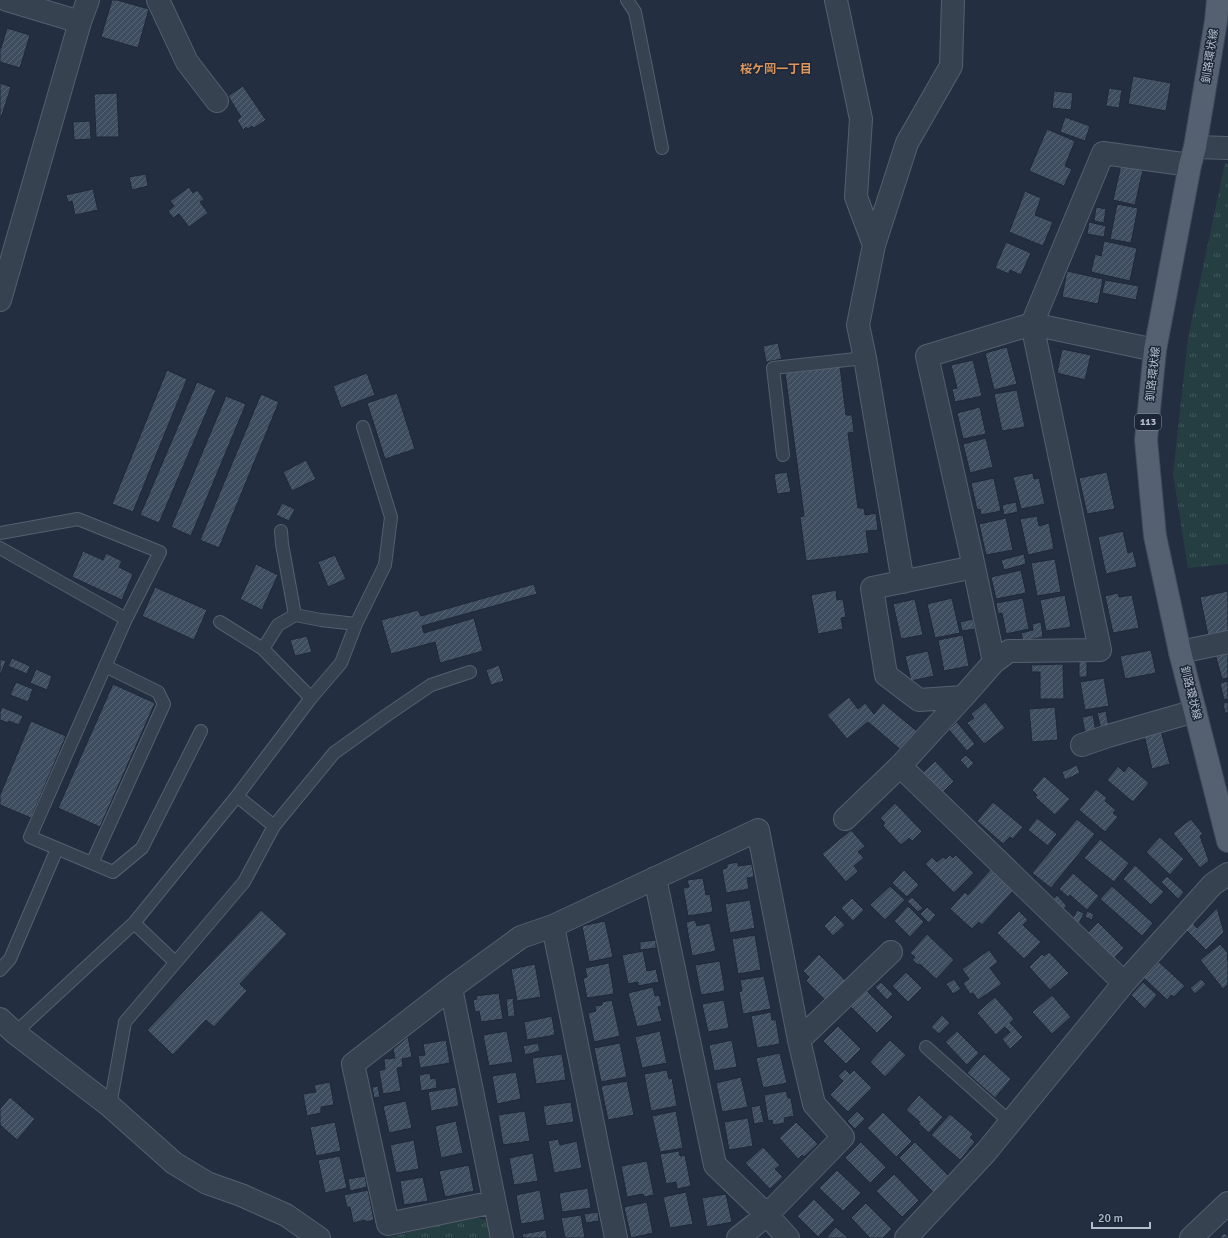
<svg xmlns="http://www.w3.org/2000/svg" width="1228" height="1238" viewBox="0 0 1228 1238" font-family="Signika,'Noto Sans JP',sans-serif">
	<style>
		.park { fill: url(#park-tufts) }
		.building { fill: url(#building-hatch); stroke: #1e2838 }
		.lines { fill: none; stroke-linecap: round; stroke-linejoin: round }
		.lane-casing { stroke: #555f6e; stroke-width: 14 }
		.street-casing { stroke: #555f6e; stroke-width: 24 }
		.primary-casing { stroke: #414a5a; stroke-width: 24 }
		.lane { stroke: #374251; stroke-width: 12 }
		.street { stroke: #374251; stroke-width: 22 }
		.primary { stroke: #556071; stroke-width: 22 }
		.labels { text-anchor: middle; dominant-baseline: central; stroke-width: 3; stroke-linejoin: round; paint-order: stroke }
		.shield { fill: #1c2636; stroke: #86909e; stroke-width: 1 }
		.shield-label { font-size: 10px; font-weight: bold; fill: #b4bdcb }
		.street-label { font-size: 11px; fill: #b4bdcb; stroke: #1c2636 }
		.neighbourhood-label { font-size: 12px; font-weight: bold; fill: #de965d; stroke: #1c2636 }
	</style>
	<defs>
		<pattern id="park-tufts" width="24" height="20" patternUnits="userSpaceOnUse"><rect width="24" height="20" fill="#253e42"/><path d="M3 7l-1-3M5 7V3M7 7l1-3M15 17l-1-3M17 17v-4M19 17l1-3" fill="none" stroke="#42585c"/></pattern>
		<pattern id="building-hatch" width="6" height="6" patternUnits="userSpaceOnUse"><rect width="6" height="6" fill="#3f4d61"/><path d="M-1 1l2-2M0 6l6-6M5 7l2-2" fill="none" stroke="#586576"/></pattern>
	</defs>
	<rect width="100%" height="100%" fill="#232f41"/>
	<!-- park -->
	<path class="park" d="M1225,163L1228,164V564L1188,568L1173,474L1188,338Z
		M474,1216L488,1221L492,1238H386Z"/>
	<!-- building -->
	<path class="building" d="M112,0H117L149,9L138,48L101,37Z
		M7,28L30,35L20,68L0,62V48H1Z
		M1133,76L1171,83L1166,111L1128,104Z
		M0,83L11,87L1,118H0Z
		M243,86L266,120L254,128L252,126L248,129L246,127L243,130L237,120L241,117L228,96Z
		M1109,88L1122,90L1119,108L1106,106Z
		M1054,91L1073,93L1071,110L1052,108Z
		M117,93L119,137H96L94,94Z
		M1065,117L1090,126L1085,141L1060,132Z
		M90,121L91,139L74,140L73,122Z
		M1047,129L1075,141L1065,166L1072,169L1064,186L1029,171Z
		M1121,165L1143,170L1135,205L1113,200Z
		M146,174L148,186L132,190L129,177Z
		M189,187L193,193L197,190L204,199L200,202L208,213L189,227L179,214L173,218L168,211L174,206L170,201Z
		M93,189L98,210L75,215L72,201L68,202L66,195Z
		M1025,191L1041,198L1035,215L1053,222L1043,246L1009,232Z
		M1117,204L1138,208L1131,243L1110,239Z
		M1096,207L1106,209L1104,223L1094,221Z
		M1089,222L1106,226L1104,237L1087,234Z
		M1104,241L1137,248L1130,281L1091,272L1095,254L1101,256Z
		M1006,242L1031,253L1021,275L1010,270L1009,274L995,268Z
		M1067,271L1103,279L1098,304L1062,297Z
		M1105,280L1139,286L1136,300L1102,293Z
		M778,343L782,359L766,362L763,346Z
		M1007,347L1017,384L994,390L985,353Z
		M1062,349L1091,355L1085,380L1057,373Z
		M973,360L982,396L955,402L952,389L957,388L951,365Z
		M840,366L846,415H852L854,432L848,433L858,508H864L865,515L876,513L878,530L866,531L869,553L806,561L800,517L804,516L785,373Z
		M167,370L187,379L133,512L112,504Z
		M367,373L375,395L341,408L333,386Z
		M197,382L216,390L159,523L140,515Z
		M1017,390L1025,427L1002,431L994,394Z
		M397,393L415,449L385,459L367,403Z
		M261,394L279,402L219,548L200,540Z
		M226,396L246,404L191,536L171,527Z
		M980,407L986,434L963,439L957,413Z
		M986,438L993,467L970,473L963,444Z
		M306,460L316,479L292,491L283,472Z
		M787,472L791,492L777,494L774,474Z
		M1107,472L1115,509L1087,514L1079,478Z
		M1033,473L1034,479L1039,478L1045,504L1021,509L1013,477Z
		M994,478L1001,511L981,515L980,509L977,510L971,483Z
		M1016,502L1018,512L1004,515L1002,505Z
		M282,503L295,509L289,521L276,515Z
		M1037,516L1039,526L1049,523L1054,549L1028,555L1020,519Z
		M1006,518L1013,550L986,555L979,524Z
		M1123,531L1128,553L1133,551L1137,567L1106,574L1098,537Z
		M83,551L103,560L106,553L122,561L119,567L133,574L122,600L72,577Z
		M1024,554L1026,564L1004,570L1001,560Z
		M335,555L346,579L328,587L318,562Z
		M1055,559L1061,592L1037,596L1031,563Z
		M256,564L278,575L262,610L240,599Z
		M1021,570L1026,593L996,599L991,577Z
		M534,584L537,594L422,626L424,633L474,618L483,651L440,663L435,642L391,654L381,620L418,610L421,616Z
		M155,587L207,610L194,640L142,616Z
		M836,590L837,600L843,599L846,617L841,618L843,629L818,634L811,595Z
		M1228,591V636L1209,640L1200,597Z
		M1118,593L1119,597L1132,595L1139,628L1113,633L1105,596Z
		M1065,595L1071,627L1046,631L1040,600Z
		M952,598L960,633L935,638L927,604Z
		M1023,598L1029,629L1006,634L1002,613L998,614L996,603Z
		M915,599L923,635L901,639L893,604Z
		M973,619L975,629L962,631L960,622Z
		M1041,622L1043,637L1023,641L1021,633L1033,630L1032,624Z
		M963,635L969,666L944,671L938,640Z
		M307,636L312,652L295,656L290,640Z
		M1151,650L1156,673L1125,679L1120,656Z
		M928,651L934,676L911,681L905,656Z
		M1228,651V678L1222,679L1215,654Z
		M12,658L30,666L27,674L8,666Z
		M0,659L6,661L0,676Z
		M1079,661H1087V677H1079Z
		M1063,664L1064,699H1040V672H1032L1031,665Z
		M499,665L504,681L491,685L486,670Z
		M36,669L52,676L47,690L30,683Z
		M1104,678L1109,706L1085,710L1080,682Z
		M1228,681V699L1224,700L1220,683Z
		M16,682L33,689L28,702L10,695Z
		M113,684L155,703L100,827L58,808Z
		M849,697L858,709L865,703L874,714L883,703L918,732L902,751L868,722L847,739L827,715Z
		M985,702L1005,728L984,744L967,723L974,718L971,714Z
		M1228,702V713H1225L1223,703Z
		M2,707L23,716L19,725L9,721L8,723L0,720V712Z
		M1055,707L1058,740L1032,742L1029,709Z
		M1106,711L1109,728L1101,729L1097,713Z
		M1093,715L1096,731L1085,733L1082,717Z
		M31,721L66,736L31,818L0,805V795Z
		M957,722L975,744L967,751L949,730Z
		M1161,731L1170,764L1152,769L1144,735Z
		M966,755L974,763L968,769L960,760Z
		M935,761L954,781L942,793L919,776Z
		M1077,765L1080,773L1065,780L1062,772Z
		M1118,766L1124,772L1129,766L1149,783L1133,802L1107,780Z
		M1044,776L1070,799L1055,815L1035,797L1037,795L1032,790Z
		M1096,789L1107,798L1105,801L1116,810L1113,813L1118,817L1105,832L1079,810Z
		M993,802L1023,827L1013,839L1010,837L1003,844L977,821Z
		M895,803L922,831L912,841L909,838L901,845L883,826L885,823L880,818Z
		M1037,818L1057,834L1048,846L1028,830Z
		M1077,819L1095,834L1051,888L1032,873Z
		M1191,819L1203,834L1200,836L1209,861L1200,868L1173,833Z
		M851,830L865,846L858,852L864,858L854,866L858,871L846,882L822,854Z
		M1160,837L1184,859L1170,875L1146,852Z
		M1100,839L1129,863L1114,882L1084,858Z
		M950,855L953,858L956,855L974,873L954,893L925,864L932,857L937,862L943,857L946,859Z
		M738,862V866L752,864L754,877L747,878L749,889L726,893L722,869L727,868V864Z
		M1135,865L1164,892L1151,905L1123,879Z
		M991,869L1014,890L982,925L979,922L972,929L950,909L965,892L968,895Z
		M904,870L919,885L907,897L892,883Z
		M1073,873L1099,896L1087,910L1070,895L1068,897L1059,889Z
		M1167,876L1184,892L1178,899L1161,882Z
		M703,878L706,895L710,894L713,912L688,916L683,888L689,887L687,880Z
		M890,886L905,900L885,920L870,905Z
		M1112,886L1153,923L1142,936L1100,899Z
		M1057,895L1067,906L1061,911L1051,901Z
		M912,897L923,908L918,912L907,901Z
		M852,898L864,910L853,921L841,908Z
		M750,900L755,928L730,933L725,904Z
		M908,906L924,922L910,937L894,921Z
		M927,907L936,915L929,923L920,914Z
		M1217,908L1224,932L1206,950L1185,929L1192,922L1197,928Z
		M261,910L287,934L240,984L247,991L214,1027L206,1020L173,1055L147,1030Z
		M1077,910L1084,913L1079,924L1072,920Z
		M1019,911L1028,920L1023,925L1041,942L1024,959L997,933Z
		M1087,911L1094,914L1092,920L1085,917Z
		M835,915L845,925L833,936L824,926Z
		M695,920L697,926L710,923L716,951L692,956L686,922Z
		M605,921L613,957L589,962L582,926Z
		M1098,922L1124,948L1112,960L1086,935Z
		M927,934L954,960L936,979L920,964L918,965L912,960L915,957L910,953Z
		M755,935L761,970L738,974L732,939Z
		M656,940V948L640,950V942Z
		M1220,944L1228,953L1227,959L1228,960V984L1223,989L1200,960Z
		M989,950L998,962L990,968L1002,984L978,1000L973,993L970,994L963,983L969,979L962,969Z
		M643,951L647,971L656,969L659,982L638,986V982L628,984L622,955Z
		M1049,952L1069,973L1050,990L1029,967L1042,954L1044,956Z
		M819,954L846,981L826,1001L806,981L809,977L803,971Z
		M720,961L725,991L701,995L695,965Z
		M1159,962L1185,986L1174,997L1171,995L1167,1000L1144,978Z
		M609,963L614,994L587,998L583,978L587,977L585,968Z
		M535,964L541,997L517,1001L511,969Z
		M906,972L922,988L908,1002L892,986Z
		M764,976L771,1009L743,1014L739,992L742,991L740,980Z
		M954,979L961,989L953,994L946,984Z
		M1201,979L1206,984L1195,994L1190,988Z
		M881,982L893,994L887,1000L875,987Z
		M1143,982L1157,995L1145,1009L1131,995Z
		M653,987L655,996L659,995L662,1006L658,1007L662,1021L637,1027L628,993Z
		M865,989L893,1017L877,1033L849,1005Z
		M499,993L503,1019L481,1022L479,1011L475,1012L473,1000L477,999L476,996Z
		M1052,995L1071,1017L1052,1034L1032,1012Z
		M995,997L1014,1019L1010,1023L1023,1037L1010,1049L1002,1039L1010,1032L1005,1027L996,1035L977,1013Z
		M513,998L515,1016L508,1017L506,999Z
		M612,1000L620,1036L594,1042L588,1013L596,1011L595,1006L602,1005V1002Z
		M724,1000L729,1028L708,1032L702,1004Z
		M771,1012L772,1020H776L780,1044L757,1048L751,1016Z
		M942,1015L950,1023L939,1034L931,1027Z
		M552,1016L555,1035L527,1040L524,1022Z
		M838,1026L861,1049L846,1064L823,1041Z
		M507,1031L513,1062L489,1066L483,1035Z
		M660,1031L667,1063L642,1068L635,1037Z
		M957,1031L979,1053L967,1065L945,1042Z
		M408,1037L412,1057L402,1059L403,1067L397,1068L401,1091L383,1094L379,1071L385,1069L384,1059L395,1058L393,1049Z
		M446,1040L450,1063L420,1068L418,1056L425,1055L423,1044Z
		M732,1040L737,1067L714,1071L709,1045Z
		M890,1040L906,1055L885,1077L870,1062Z
		M538,1043L540,1051L525,1055L523,1046Z
		M620,1043L627,1077L601,1082L594,1048Z
		M780,1053L787,1083L763,1088L756,1058Z
		M562,1054L566,1080L536,1084L532,1058Z
		M984,1054L1011,1079L995,1098L967,1073Z
		M845,1069L850,1074L854,1070L872,1088L848,1112L830,1095L843,1081L838,1076Z
		M667,1070L669,1079L672,1078L677,1106L651,1111L644,1074Z
		M516,1072L521,1099L497,1104L492,1076Z
		M430,1073L431,1079L436,1078L437,1088L421,1091L419,1075Z
		M741,1077L748,1107L722,1112L716,1083Z
		M627,1081L634,1115L608,1120L601,1086Z
		M330,1082L334,1105L321,1107V1113L307,1116L303,1094L316,1092L314,1085Z
		M378,1086L380,1097L374,1098L372,1087Z
		M456,1087L459,1106L431,1111L428,1092Z
		M786,1091L788,1098H791L794,1116L784,1118L785,1123L773,1125L772,1120L768,1121L764,1095Z
		M919,1095L943,1117L929,1133L918,1123L920,1122L906,1110Z
		M10,1097L35,1119L17,1140L0,1125V1109Z
		M406,1101L412,1128L389,1133L383,1106Z
		M571,1102L574,1122L546,1126L543,1106Z
		M760,1105L764,1122L754,1124L751,1107Z
		M525,1111L530,1141L503,1145L498,1115Z
		M676,1111L683,1148L660,1152L652,1116Z
		M857,1111L865,1119L855,1129L847,1121Z
		M883,1112L912,1141L896,1157L867,1128Z
		M950,1114L973,1134L970,1137L975,1142L960,1160L931,1135Z
		M748,1118L753,1146L729,1150L724,1122Z
		M456,1121L463,1153L441,1158L435,1126Z
		M335,1122L341,1151L316,1156L310,1127Z
		M796,1122L818,1144L804,1157L802,1155L798,1159L779,1138Z
		M558,1139L560,1145L577,1141L582,1168L554,1173L548,1141Z
		M414,1140L419,1169L396,1173L390,1145Z
		M861,1142L886,1167L870,1183L845,1158Z
		M915,1142L950,1177L934,1193L899,1158Z
		M763,1147L780,1165L775,1169L783,1177L770,1189L745,1163Z
		M679,1151L680,1156L685,1155L691,1186L677,1189L676,1182L666,1184L660,1154Z
		M533,1153L538,1181L514,1185L509,1158Z
		M340,1156L347,1188L325,1193L318,1160Z
		M647,1161L654,1195L644,1197L643,1194L627,1197L621,1166Z
		M469,1165L474,1191L445,1197L439,1171Z
		M837,1170L861,1193L843,1211L819,1188Z
		M894,1174L919,1200L902,1217L876,1191Z
		M365,1176L367,1187L350,1191L348,1179Z
		M423,1177L428,1201L404,1205L400,1181Z
		M588,1188L591,1208L562,1212L559,1193Z
		M368,1190L374,1220L366,1222L365,1220L353,1223L350,1207H347L344,1195Z
		M540,1190L545,1220L521,1224L516,1195Z
		M686,1192L693,1224L670,1228L663,1197Z
		M726,1194L732,1222L707,1227L702,1198Z
		M814,1199L835,1220L818,1237L797,1216Z
		M647,1202L653,1233L631,1238L624,1207Z
		M866,1203L892,1229L883,1238H870L851,1218Z
		M598,1212L599,1221L586,1223L584,1214Z
		M581,1215L585,1238H565L561,1218Z
		M836,1227L848,1238H826Z
		M546,1230L547,1238H523L522,1234Z
		M1224,1233L1228,1236V1238H1219Z"/>
	<g class="lines">
		<defs>
			<path id="lane" d="M627,0L635,12L662,148
				M783,455L773,368L865,358
				M281,531L282,544L295,615
				M0,533L78,519L160,552L126,619L30,837L113,872L142,848L201,731
				M0,548L126,619
				M263,649L278,625L295,615L321,620L356,624
				M311,698L341,663L356,624L385,565L391,517L363,427
				M274,826L334,753L387,715L431,685L470,672
				M92,863L164,704L158,692L105,666
				M134,923L175,962
				M0,970L10,959L57,849
				M15,1033L134,923L237,796
				M926,1047L1010,1122
				M110,1106L125,1022L244,882L274,826L237,796L311,698L263,649L220,622"/>
			<path id="street" d="M7,0L80,22
				M158,0L187,62L217,101
				M836,0L861,119L856,197L874,245
				M1195,147L1228,148
				M0,300L80,22L88,0
				M1155,350L1032,324L1100,650L1009,651L994,662L974,567L927,356L1032,324L1103,153L1190,165
				M974,567L872,588L886,675L919,700L963,697L994,662
				M903,582L865,358L858,325L874,245L907,143L951,66L953,0
				M1180,652L1228,642
				M1082,745L1108,736L1195,711
				M900,766L1124,983
				M845,819L900,766L963,697
				M655,878L715,1165L767,1215L788,1238
				M553,926L616,1238
				M451,988L502,1238
				M0,1019L15,1033L110,1106L174,1163L207,1183L241,1195L286,1215L319,1238
				M799,1040L891,952
				M494,1202L388,1224L353,1064L451,988L521,937L553,926L758,830L799,1040L814,1104L843,1137L767,1215L738,1238
				M906,1238L986,1152L1124,983L1213,884L1228,874
				M1191,1238L1228,1203"/>
			<path id="primary" d="M1218,0L1216,21L1195,147L1190,165L1155,350L1146,440L1155,536L1180,652L1228,841"/>
		</defs>
		<!-- lane casing -->
		<use href="#lane" class="lane-casing"/>
		<!-- street casing -->
		<use href="#street" class="street-casing"/>
		<!-- primary casing -->
		<use href="#primary" class="primary-casing"/>
		<!-- lane -->
		<use href="#lane" class="lane"/>
		<!-- street -->
		<use href="#street" class="street"/>
		<!-- primary -->
		<use href="#primary" class="primary"/>
	</g>
	<g class="labels">
		<!-- shield labels -->
		<rect class="shield" x="1135" y="414" width="26" height="16" rx="3"/>
		<g class="shield-label">
			<text x="1148" y="422">113</text>
		</g>
		<!-- street labels -->
		<g class="street-label">
			<text transform="translate(1210 56) rotate(-81)">釧路環状線</text>
			<text transform="translate(1153 374) rotate(-84)">釧路環状線</text>
			<text transform="translate(1191 693) rotate(76)">釧路環状線</text>
		</g>
		<!-- neighbourhood labels -->
		<g class="neighbourhood-label">
			<text x="776" y="69">桜ケ岡一丁目</text>
		</g>
	</g>
	<!-- scale -->
	<path d="M1092 1222v6h58v-6" fill="none" stroke="#b4bdcb" stroke-width="2"/>
	<text x="1098" y="1222" font-size="12" fill="#b4bdcb" stroke="#1c2636" stroke-width="3" paint-order="stroke">20 m</text>
</svg>
